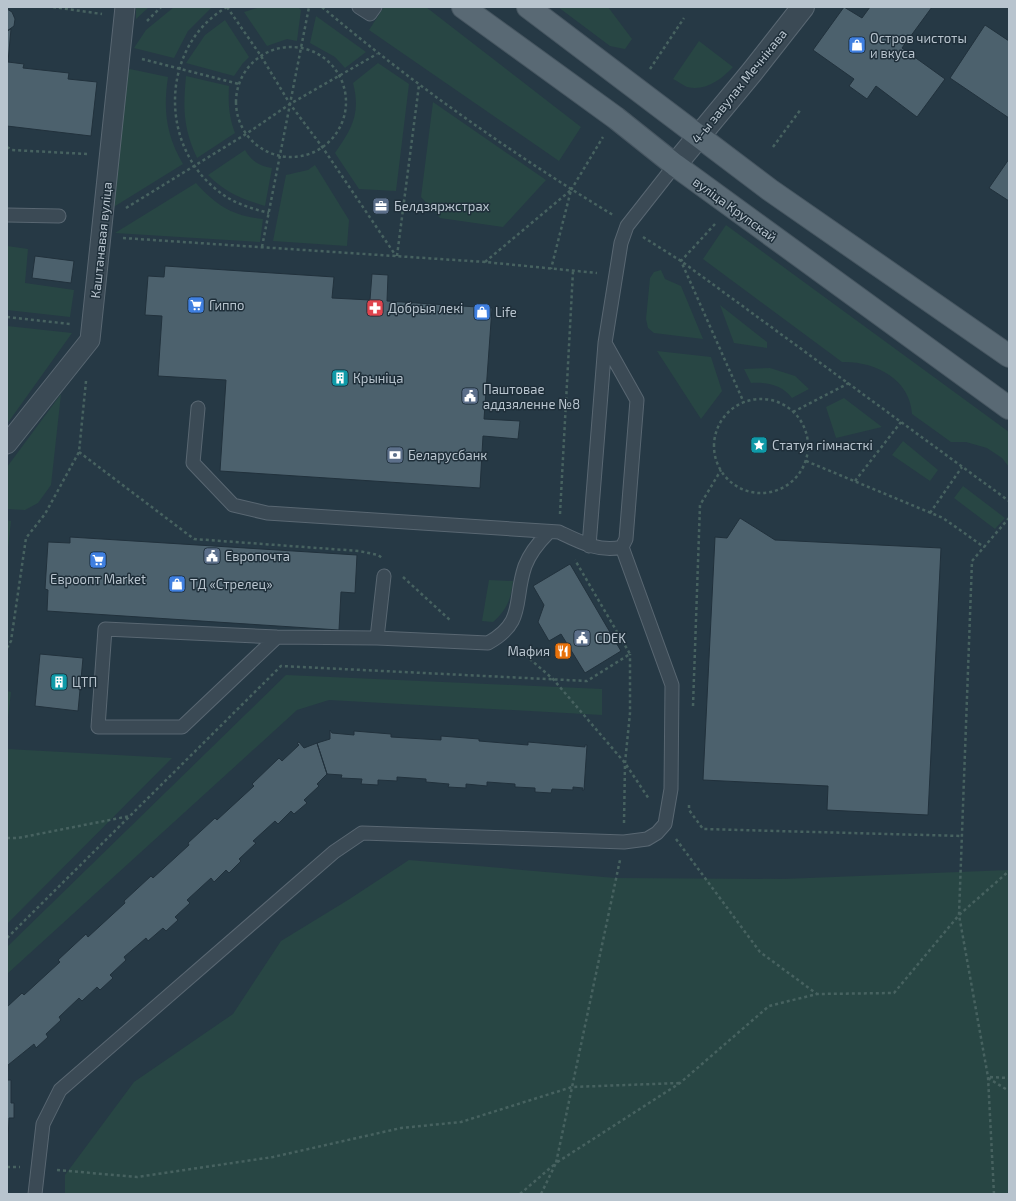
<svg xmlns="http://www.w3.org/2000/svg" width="1016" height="1201" viewBox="0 0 1016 1201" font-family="'Exo 2',sans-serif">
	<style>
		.green { fill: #284644 }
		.building { fill: #4c616d; stroke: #21313c }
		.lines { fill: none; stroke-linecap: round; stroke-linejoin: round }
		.service-casing { stroke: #596772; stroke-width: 15 }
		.pedestrian-casing { stroke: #596772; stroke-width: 21 }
		.minor-casing { stroke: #596772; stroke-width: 24 }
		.primary-casing { stroke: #475661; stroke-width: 24 }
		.path { stroke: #476260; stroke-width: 2.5; stroke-dasharray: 3 3; stroke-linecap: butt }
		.service { stroke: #3b4a55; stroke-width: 13 }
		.pedestrian { stroke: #3b4a55; stroke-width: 19 }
		.minor { stroke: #3b4a55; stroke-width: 22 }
		.primary { stroke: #596974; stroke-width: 22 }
		.labels { text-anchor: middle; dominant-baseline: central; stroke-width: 3; stroke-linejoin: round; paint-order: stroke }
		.poi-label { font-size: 13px; fill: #b8c4ce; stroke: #1f2f3a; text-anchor: start }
		.street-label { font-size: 13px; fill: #b8c4ce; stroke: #1f2f3a }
	</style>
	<rect width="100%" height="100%" fill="#263945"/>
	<!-- green -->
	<path class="green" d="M136,7H149L136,19Z
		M174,7H212L188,31L174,58L134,48L146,30Z
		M260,7H298L301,10L297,41L287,39L267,46L244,12Z
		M384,7H426L581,127L559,161L369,30Z
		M558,7H608L632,39L625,49L610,46Z
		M316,16L366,52L345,68L335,57L310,43Z
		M225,20L249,57L243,63L234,76L186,63L205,35Z
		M699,41L733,67C722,79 705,92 687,87C683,85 677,81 673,79Z
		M378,63L409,84L396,191L359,189L335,153C352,129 361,113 353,83Z
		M125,68L168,77C163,110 166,135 183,164L112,208Z
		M186,76L229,86C228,103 229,117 235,133L197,158C183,127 183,109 186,76Z
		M433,102L546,180L503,227L440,218L421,197Z
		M245,150C252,162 260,166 272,168L265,206C240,198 226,193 208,175Z
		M315,165L349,220L347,246L273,241L286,175L308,170Z
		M196,183C216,205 232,216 263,219L260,242L115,233Z
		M726,225L1009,432V467L1002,458L987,448L966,442H951L912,414C910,379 875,361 842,362L703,259Z
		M7,246L28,249L25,283L74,290L70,317L7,310Z
		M661,270L665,279L681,286L703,339L654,333L648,328L646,319L650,278L654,272Z
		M720,305L767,342V348L734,343Z
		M7,326L72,333L7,424Z
		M657,351L711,357L722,391L701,419Z
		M770,368L795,376L809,389L792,398C782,385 767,382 751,383L744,369Z
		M61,394L51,485L38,503L25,510L7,509V467Z
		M844,398L882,427L836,438L826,407Z
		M903,441L938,470L930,481L892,455Z
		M963,486L1005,518L995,529L954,498Z
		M7,520L11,521L7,557Z
		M489,580L513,581C511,599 507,610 493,622L482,621Z
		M286,675L602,689V715L329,700L297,710L7,974V947Z
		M7,691L11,692L7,726Z
		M7,749L172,758L7,924Z
		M409,860L615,878L784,879L1009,870V1194H65V1175L134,1082L233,1014L281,941L348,900Z"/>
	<!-- building -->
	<path class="building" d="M844,7L862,18L870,7H932L902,48L945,79L917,117L876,86L867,99L849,86L854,79L813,50Z
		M7,9L12,12L15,19L14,26L7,31Z
		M985,25L1009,41V118L950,78Z
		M11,29L8,62L24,64L23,68L69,73L68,79L97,82L91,136L7,126V31Z
		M1009,159V201L989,188Z
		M35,256L74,261L71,283L32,278Z
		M165,266L334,277L332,298L370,300L372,274L388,275L387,301L492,308L484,419L520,421L518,439L483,436L480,488L220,471L226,380L158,376L162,316L145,315L148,276L164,277Z
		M740,518L775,540L941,548L928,815L827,810L828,786L703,780L715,537L727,538Z
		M70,537L357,555L355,593L341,592L339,630L47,611L48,590L45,589L48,542L70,543Z
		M570,564L621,651L585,673L561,634L549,641L538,622L544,605L533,586Z
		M40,654L83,658L78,711L35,706Z
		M330,730L332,733L354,735V731L391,734V737L441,740V736L479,739V741L528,745V742L585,747V745H587L584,790H582L583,788L573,787V790L552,789L551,793L535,792V788L515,787V784L487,782V786L466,784V788L448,787L449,784L426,782V779L397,777V781L378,780V785L361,784L362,779L341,778L342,775L327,774L317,743L330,739Z
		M299,742L304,748L317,743L327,774L317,784L319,786L304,800L307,803L294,814L291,811L278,824L275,821L253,841L256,843L239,859L241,861L229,873L226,870L214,882L211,878L187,900L190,903L175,917L178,920L166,931L163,928L148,941L146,938L124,957L126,960L110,975L113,978L100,990L97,987L82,1001L79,998L59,1017L61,1020L46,1034L48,1037L36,1048L34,1044L8,1065L7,1080H11V1103H14V1118H9L8,1140H7V1007L22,993L24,995L60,962L58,960L86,934L88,937L125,903L124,901L151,876L153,878L189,845L188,843L215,818L217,820L254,786L252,784L279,758L282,761L299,745L297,743Z"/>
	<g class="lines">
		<defs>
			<path id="service" d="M359,7L370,14L375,7
				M7,215L59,216
				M198,408L193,463L233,505L267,513L559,532C578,541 600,553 622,547
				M589,546L605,343L621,243L627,226L675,165
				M277,637L182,727H98L105,629L277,637L377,638L488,643C526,622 513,601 525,566C530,553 538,543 548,533
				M377,638L384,576
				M35,1194L43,1124L60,1090L334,852L362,833L624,842L647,839L657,833L665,824L671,789L672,685L622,547L626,539L637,400L605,343"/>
			<path id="pedestrian" d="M7,444L90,340L125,7"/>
			<path id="minor" d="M675,165L752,72L803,7"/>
			<path id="primary" d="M463,7L616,118L675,165L1009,408
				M528,7L770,190L1009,356"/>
		</defs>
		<!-- service casing -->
		<use href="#service" class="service-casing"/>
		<!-- pedestrian casing -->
		<use href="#pedestrian" class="pedestrian-casing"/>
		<!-- minor casing -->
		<use href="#minor" class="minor-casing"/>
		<!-- primary casing -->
		<use href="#primary" class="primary-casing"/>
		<!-- path -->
		<path class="path" d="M53,7L102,14
			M227,7L261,56L290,104L323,148L396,256
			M227,7C161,45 158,144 217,190C232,203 250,208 269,213
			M322,7C413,84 511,153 613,215
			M147,21L161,7
			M236 102a55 55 0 1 1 110 0a55 55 0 1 1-110 0Z
			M142,59L239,84
			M650,69L684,18
			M7,147L12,150L87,154
			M773,147L801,109
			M571,190L603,137
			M126,208L246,134L290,104L377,54
			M715,224L681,261L744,403
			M643,237L681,261L1009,501
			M123,238L485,262L597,273
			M262,247L309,7
			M397,256L419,85
			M485,262L571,190L551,269
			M7,317L70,324
			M714 446a47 47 0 1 1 94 0a47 47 0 1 1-94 0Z
			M793,412L849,383
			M79,452L194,539L359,551L378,555L382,558
			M806,461L943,518L984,547
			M855,481L901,422
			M930,513L962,467
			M560,514L573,271
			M403,577L451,621
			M516,647L553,679L625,763L649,799
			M7,648L11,641L26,538L45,514L79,452L86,381
			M693,706L700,505L721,470
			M689,805V810L703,829L962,836
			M624,823L625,763L630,713V654
			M7,838H18L130,816
			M676,839L760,952L817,994
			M7,938L281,666L587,681L630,654L575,560
			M990,1077L1009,1078
			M988,1078L1009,1091
			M7,1167H20
			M57,1170L137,1177L273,1157L401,1128L461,1122L572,1087L680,1083
			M520,1194L556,1163L620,860
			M541,1194L556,1163L680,1083L769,1006L817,994L894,993L959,915L1009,871
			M994,1194L988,1077L959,915L972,561L1009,518"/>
		<!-- service -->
		<use href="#service" class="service"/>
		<!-- pedestrian -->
		<use href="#pedestrian" class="pedestrian"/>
		<!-- minor -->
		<use href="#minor" class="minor"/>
		<!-- primary -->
		<use href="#primary" class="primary"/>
	</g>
	<!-- icons -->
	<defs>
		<symbol id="shop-square" viewBox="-11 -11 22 22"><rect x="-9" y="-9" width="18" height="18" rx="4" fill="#3f7fe0" stroke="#1f2f3a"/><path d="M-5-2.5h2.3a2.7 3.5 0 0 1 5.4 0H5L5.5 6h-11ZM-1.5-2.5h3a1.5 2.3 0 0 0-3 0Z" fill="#fff"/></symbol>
		<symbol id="office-square" viewBox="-11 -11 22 22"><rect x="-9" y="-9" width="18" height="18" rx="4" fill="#5c6f8a" stroke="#1f2f3a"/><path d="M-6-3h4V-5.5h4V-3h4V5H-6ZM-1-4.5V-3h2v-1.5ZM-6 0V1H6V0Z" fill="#fff"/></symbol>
		<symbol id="supermarket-square" viewBox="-11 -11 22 22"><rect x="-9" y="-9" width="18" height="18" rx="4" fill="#3f7fe0" stroke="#1f2f3a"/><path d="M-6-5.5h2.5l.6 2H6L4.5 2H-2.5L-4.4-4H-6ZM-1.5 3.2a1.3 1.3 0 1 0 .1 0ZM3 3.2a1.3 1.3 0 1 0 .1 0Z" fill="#fff"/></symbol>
		<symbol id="pharmacy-square" viewBox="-11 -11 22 22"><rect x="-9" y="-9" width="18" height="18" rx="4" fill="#e0444e" stroke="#1f2f3a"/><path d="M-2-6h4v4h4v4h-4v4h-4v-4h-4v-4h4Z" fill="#fff"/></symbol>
		<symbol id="building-square" viewBox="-11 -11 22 22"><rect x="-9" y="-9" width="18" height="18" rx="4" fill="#0f9aa8" stroke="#1f2f3a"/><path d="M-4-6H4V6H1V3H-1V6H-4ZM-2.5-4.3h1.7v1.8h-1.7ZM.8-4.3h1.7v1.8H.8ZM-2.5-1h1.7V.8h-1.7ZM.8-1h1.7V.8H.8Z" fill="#fff"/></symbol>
		<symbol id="civic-square" viewBox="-11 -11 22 22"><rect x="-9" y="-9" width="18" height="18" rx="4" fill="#5c6f8a" stroke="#1f2f3a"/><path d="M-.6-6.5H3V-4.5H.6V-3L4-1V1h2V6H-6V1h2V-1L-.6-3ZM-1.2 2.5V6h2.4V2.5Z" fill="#fff"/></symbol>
		<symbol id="sight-square" viewBox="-11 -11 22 22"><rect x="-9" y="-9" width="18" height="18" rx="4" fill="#0f9aa8" stroke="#1f2f3a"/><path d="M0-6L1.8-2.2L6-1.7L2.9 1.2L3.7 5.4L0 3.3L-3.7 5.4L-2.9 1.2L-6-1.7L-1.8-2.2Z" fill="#fff"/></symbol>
		<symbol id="bank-square" viewBox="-11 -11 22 22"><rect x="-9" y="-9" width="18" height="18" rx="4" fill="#5c6f8a" stroke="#1f2f3a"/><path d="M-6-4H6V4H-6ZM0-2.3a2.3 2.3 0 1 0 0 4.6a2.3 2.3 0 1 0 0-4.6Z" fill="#fff"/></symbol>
		<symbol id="restaurant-square" viewBox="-11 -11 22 22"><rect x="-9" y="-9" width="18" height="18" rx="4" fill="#e8710a" stroke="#1f2f3a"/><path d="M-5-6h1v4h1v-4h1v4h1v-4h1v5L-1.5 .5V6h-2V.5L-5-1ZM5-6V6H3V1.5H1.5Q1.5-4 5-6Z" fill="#fff"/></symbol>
	</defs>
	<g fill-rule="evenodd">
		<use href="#shop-square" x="847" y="35" width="20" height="20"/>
		<use href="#office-square" x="371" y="196" width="20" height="20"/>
		<use href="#supermarket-square" x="186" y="295" width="20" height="20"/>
		<use href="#pharmacy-square" x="365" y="298" width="20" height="20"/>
		<use href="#shop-square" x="472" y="302" width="20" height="20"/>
		<use href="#building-square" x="330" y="368" width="20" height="20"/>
		<use href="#civic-square" x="460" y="386" width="20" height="20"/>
		<use href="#sight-square" x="749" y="435" width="20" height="20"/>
		<use href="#bank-square" x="385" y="445" width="20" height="20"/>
		<use href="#civic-square" x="202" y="546" width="20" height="20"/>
		<use href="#supermarket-square" x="88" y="550" width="20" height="20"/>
		<use href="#shop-square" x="167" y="574" width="20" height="20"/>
		<use href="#civic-square" x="572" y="628" width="20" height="20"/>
		<use href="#restaurant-square" x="553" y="641" width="20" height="20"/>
		<use href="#building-square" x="49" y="672" width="20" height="20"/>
	</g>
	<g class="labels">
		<!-- poi labels -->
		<g class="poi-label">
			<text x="870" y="38">Остров чистоты<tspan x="870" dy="15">и вкуса</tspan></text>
			<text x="394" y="206">Белдзяржстрах</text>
			<text x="209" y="305">Гиппо</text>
			<text x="388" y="308">Добрыя лекі</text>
			<text x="495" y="312">Life</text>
			<text x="353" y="378">Крыніца</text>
			<text x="483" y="389">Паштовае<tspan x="483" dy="15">аддзяленне №8</tspan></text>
			<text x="772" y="445">Статуя гімнасткі</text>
			<text x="408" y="455">Беларусбанк</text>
			<text x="225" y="556">Европочта</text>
			<text x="98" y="579" text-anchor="middle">Евроопт Market</text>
			<text x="190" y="584">ТД «Стрелец»</text>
			<text x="595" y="638">CDEK</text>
			<text x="550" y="651" text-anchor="end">Мафия</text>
			<text x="72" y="682">ЦТП</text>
		</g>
		<!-- street labels -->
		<g class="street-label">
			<text transform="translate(739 86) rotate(-51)">4-ы завулак Мечнікава</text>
			<text transform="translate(735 209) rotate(36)">вуліца Крупскай</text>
			<text transform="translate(101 240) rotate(-84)">Каштанавая вуліца</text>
		</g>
	</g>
	<!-- border -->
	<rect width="1016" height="1201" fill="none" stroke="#b8c4ce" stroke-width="16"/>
</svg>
